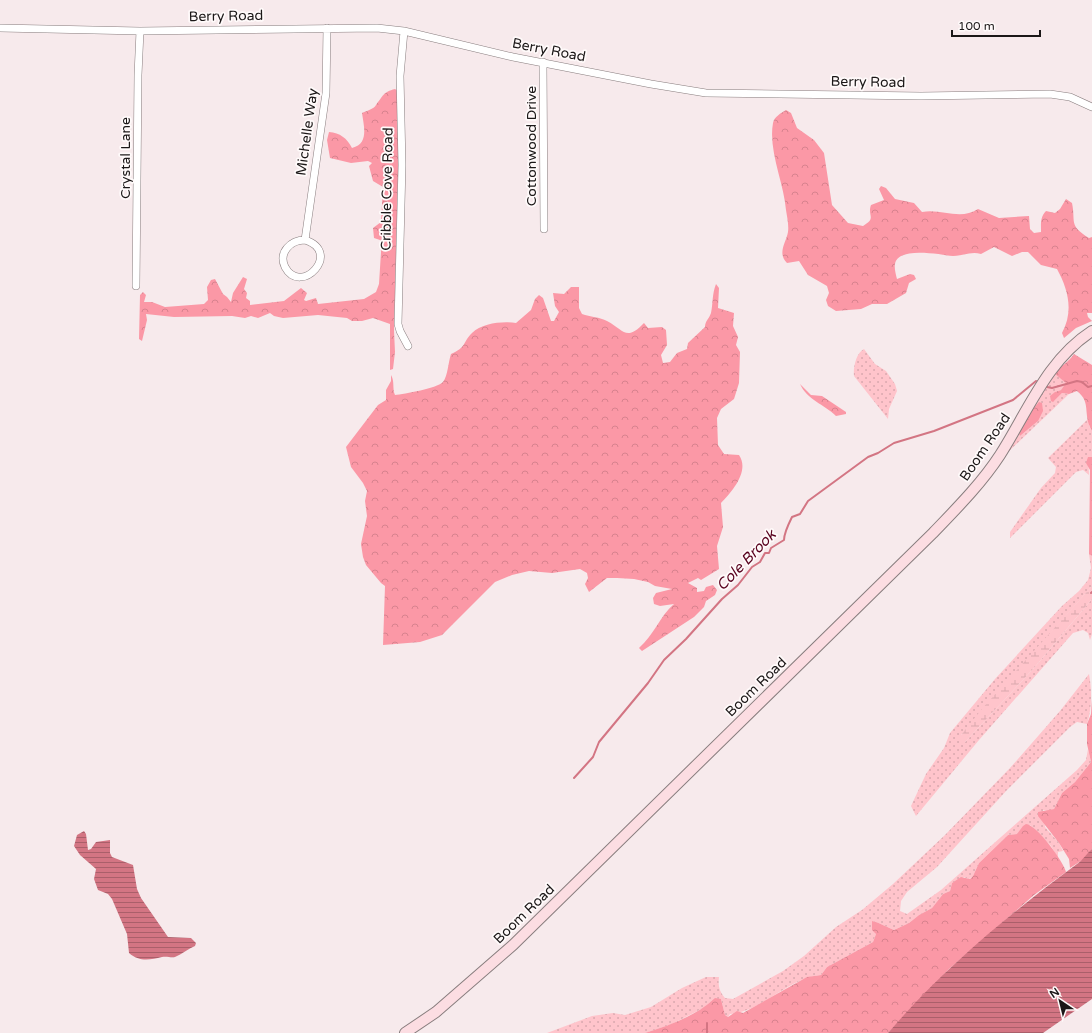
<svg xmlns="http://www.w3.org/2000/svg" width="1092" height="1033" viewBox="0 0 1092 1033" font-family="'Varela Round',sans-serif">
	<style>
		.grass { fill: url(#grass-dots) }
		.forest { fill: url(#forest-crowns) }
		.wetland { fill: url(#wetland-marsh) }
		.water { fill: url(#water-rules) }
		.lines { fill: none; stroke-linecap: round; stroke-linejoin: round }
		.stream { stroke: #d37583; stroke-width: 2 }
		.street-casing { stroke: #887d7e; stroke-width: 8 }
		.secondary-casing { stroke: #887d7e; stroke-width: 12 }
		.street { stroke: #fff; stroke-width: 7 }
		.secondary { stroke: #fcdde2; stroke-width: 10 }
		.labels { text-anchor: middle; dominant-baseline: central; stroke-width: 3.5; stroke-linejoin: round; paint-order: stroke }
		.street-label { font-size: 14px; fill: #1b1717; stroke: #fffafa }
		.water-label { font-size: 15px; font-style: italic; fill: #58001d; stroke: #fffafa }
	</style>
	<defs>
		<pattern id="grass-dots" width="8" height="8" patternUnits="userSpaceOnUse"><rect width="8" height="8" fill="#ffc4cb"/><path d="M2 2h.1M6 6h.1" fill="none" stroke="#daa8ae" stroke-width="1.8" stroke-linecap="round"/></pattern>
		<pattern id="forest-crowns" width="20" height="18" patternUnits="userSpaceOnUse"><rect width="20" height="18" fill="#fb98a6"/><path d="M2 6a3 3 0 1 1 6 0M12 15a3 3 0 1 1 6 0" fill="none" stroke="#d7828e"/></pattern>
		<pattern id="wetland-marsh" width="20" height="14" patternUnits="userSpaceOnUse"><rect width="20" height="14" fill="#ffc4cb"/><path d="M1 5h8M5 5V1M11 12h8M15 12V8" fill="none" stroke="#daa8ae"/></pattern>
		<pattern id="water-rules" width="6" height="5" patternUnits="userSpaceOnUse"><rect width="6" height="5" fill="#d37583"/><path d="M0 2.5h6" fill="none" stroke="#aa5f6a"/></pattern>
	</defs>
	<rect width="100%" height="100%" fill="#f7eaec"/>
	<!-- grass -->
	<path class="grass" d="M864,349L875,364L886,371L895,384L897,391L889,409L888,419L854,376C853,368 856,353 864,349Z
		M1055,374L1067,383L1061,390L1055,392L1054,401L1062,393L1069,394L1007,453L1019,434L1020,436L1038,421L1032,410Z
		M1090,417L1089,426L1092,431V457H1088L1089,475L1083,470L1076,472L1010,538V532L1041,488L1055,473L1056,467L1048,458Z
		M1089,554L1092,556V586L961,735L965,742L1034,668L1092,599V634L1090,640L1088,633L1083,630L1073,633L979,740L916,816L911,806L926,774L944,748L950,733L995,679L1062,606L1079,591L1088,580L1091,568Z
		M1089,674C1092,690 1092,709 1087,724L1077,722L1070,727L1007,790L937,867L907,892L901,901L900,911L907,914L941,890L1077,770L1086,760L1088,749L1091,762L1075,782L1062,793L1054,809L1048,811L1043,810L1045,827L1059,843L1063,851L1058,852V858L1051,846L1030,825L1017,834L1008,835L979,863L973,876L969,879L964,877L952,883L950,891L943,894L932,908L919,915L909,923L894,930C886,927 881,923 872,921L876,934L873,942L827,967L821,975C788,978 763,1011 730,1014L728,1017L725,1015L721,999L672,1024L645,1033H547L592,1016L613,1013L625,1015L651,1007L682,988L706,977H719C718,985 719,991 725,998L733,999L783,971L804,956L836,927L862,910L893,884L945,835L1010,768L1060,711Z"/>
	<!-- forest -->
	<path class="forest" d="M395,89L398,91L399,137L394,331L395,352L393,369L390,370V324L373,318L362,321H352L347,318L318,315L283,318L274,316L270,313L258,318L251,316L245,318L232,316L174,317L146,314L147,320L142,341L139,339L140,295L143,292L146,295L144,302H152L165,307L204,304L208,300L207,287L211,280L215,279L223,294L227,297L231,302L233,293L243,277L247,279L244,289L247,293L246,298L250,301V305L284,301L301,288L307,293L304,300L306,301L316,298L318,304L364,299L376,292L379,284L381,252L380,240L374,238L373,228L381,222L383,187L373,181L369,166L372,163L368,161L351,163L330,158L327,140L329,132C340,133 347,138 352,148C369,144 364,127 362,113C366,111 374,109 376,105C383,96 383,92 395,89Z
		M786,110L791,113L797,128L814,140L824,153L832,205L848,223L863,226C877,218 867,216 871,205L884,200L879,189L881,186L886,188L895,199L914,203L922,212C941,208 960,221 978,209L999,218L1029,216L1030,229L1034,233L1041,232C1041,224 1040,217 1046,211L1055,213L1060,209L1066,199L1072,203C1076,222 1068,225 1089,238L1092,237V313H1087L1088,317L1092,321L1076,328L1064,338L1062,333C1074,311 1068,289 1057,269L1041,265L1028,252H1022L1012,256L994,247L981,254C971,251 963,256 953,256C940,255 898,246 895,264C894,268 896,275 897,279L910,274L914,275L916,279L909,283L906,293L887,304H872L861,309L836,311L828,306L826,300L829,293L827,286L808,275L799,261L787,263C777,253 786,243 788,232C789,225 787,217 786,210C784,183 768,150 773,123C774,117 781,113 786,110Z
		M716,284L719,288L718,308L734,313L733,326L738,337L736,345L740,352L739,383L734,399L721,409L717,418L718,445L724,454L739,455C750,471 732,492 721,503L723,527L717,546L719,569L701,580L698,578L688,583L697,588V592L704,591L706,587L713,585L717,590L715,595L706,601L704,607L694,617L642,651L639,648C654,635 660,616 674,604L660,606L654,604L653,598L656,593L672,589L655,586L648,582L634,579L617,578H607L589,592L585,584L588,578L587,573L580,569L552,573L529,571L512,575L495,582L442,635L420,642L383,645L385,586L381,583L366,565L363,557L361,544L367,516L365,501L367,491L363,483L351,467L346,447L378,405L386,400V390L391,381V375C395,382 392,388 395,395C404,394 438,388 443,382C448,375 448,363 451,354C467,347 462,343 472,333C482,323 503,321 516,323L531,310L535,299L539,295L543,298L551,321H554L559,312L555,306L553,293L564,294L571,287H579V308L582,314C590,317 600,317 607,321C624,330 626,342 644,323L648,328L662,327L666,330L667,345L661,355L663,363L670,362L677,353L687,349L688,343L705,327C705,321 709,319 711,313C713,303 712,294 716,284Z
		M1074,354L1092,365V431C1082,413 1092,403 1077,391L1069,394L1062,393L1053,402L1051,401L1050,396L1055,392L1061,390L1066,383L1055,374C1061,365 1069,362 1074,354Z
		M800,384L811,395L822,396L846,412V414L836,416C824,404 807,400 800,384Z
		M1039,402L1042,403L1043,411L1038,421L1020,436L1019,434L1032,410Z
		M1088,457H1092V556L1089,554L1090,470L1086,463Z
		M1092,699V849L1084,859L1070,868L1069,859L1059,843L1038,816V812L1054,809L1062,793L1075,782L1091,762L1087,744V724L1091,714Z
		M1026,824C1037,825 1064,862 1066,872L1034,895L949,969L888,1033H645C670,1025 696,1016 715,998L721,999L725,1015L728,1017L737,1011L743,1013L807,977L821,975L827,967L873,942L876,934L872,930V921C881,923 886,927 894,930L909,923L919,915L932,908L943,894L950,891L952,883L961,877L970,879L973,876L979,863L1008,835L1017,834L1023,826Z"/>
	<!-- wetland -->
	<path class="wetland" d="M1092,586V599L1034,668L965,742L960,741L961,735L981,710Z"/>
	<!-- water -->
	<path class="water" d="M84,831L86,834L88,850L91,849L96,842L110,840V853L112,857L133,865L137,889L141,898L168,937L191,938L196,943L195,946C188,949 182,954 175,957C171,958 167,956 162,957C150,960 139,962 129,953L127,934L112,899L108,894L98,890L94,879L96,869L80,855L74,846L77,835Z
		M1092,849V999L1043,1033H888C943,969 1009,914 1077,864C1083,860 1086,854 1092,849Z"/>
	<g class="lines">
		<!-- stream -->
		<path class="stream" d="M1047,387L1052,388L1077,381L1082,382L1088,387L1092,386
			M1091,593L1092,592
			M574,778L593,757L599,742L648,683L664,660L686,639L722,599L738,585L752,567L760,562L765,553H769L771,548L784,540C784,534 789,523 792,517L800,514L808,501L868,457L878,453L894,443L934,431L1013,400L1036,381
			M707,1023V1033"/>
		<defs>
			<path id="street" d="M0,28L140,31L377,28L404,31L513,57L651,84L706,93L921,96L1050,94L1070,97L1092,107
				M404,31L400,76L402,165L398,324L400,331L408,346
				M543,62L544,229
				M305,240C343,252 301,297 285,267C278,252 291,240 305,240L326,93L327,28
				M136,286L138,75L140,31"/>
			<path id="secondary" d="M405,1033L436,1012L513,945L933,533C957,508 981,484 1000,455C1028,411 1047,360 1092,331"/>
		</defs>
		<!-- street casing -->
		<use href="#street" class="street-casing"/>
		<!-- secondary casing -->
		<use href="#secondary" class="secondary-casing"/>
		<!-- street -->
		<use href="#street" class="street"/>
		<!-- secondary -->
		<use href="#secondary" class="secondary"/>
	</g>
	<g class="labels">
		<!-- street labels -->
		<g class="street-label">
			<text transform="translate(226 16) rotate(-1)">Berry Road</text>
			<text transform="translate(549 50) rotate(11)">Berry Road</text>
			<text transform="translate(868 82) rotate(1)">Berry Road</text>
			<text transform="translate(307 132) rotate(-82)">Michelle Way</text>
			<text transform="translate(531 146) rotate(-90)">Cottonwood Drive</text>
			<text transform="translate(125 158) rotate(-90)">Crystal Lane</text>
			<text transform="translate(387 189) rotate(-89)">Cribble Cove Road</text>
			<text transform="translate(985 447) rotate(-56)">Boom Road</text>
			<text transform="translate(756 687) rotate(-44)">Boom Road</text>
			<text transform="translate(524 914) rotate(-44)">Boom Road</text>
		</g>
		<!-- water labels -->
		<g class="water-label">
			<text transform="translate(746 560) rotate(-46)">Cole Brook</text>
		</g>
	</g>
	<!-- north arrow -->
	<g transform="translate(1060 1001) rotate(325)" stroke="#fffafa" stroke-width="3" paint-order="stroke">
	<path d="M0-3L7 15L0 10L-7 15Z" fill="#1b1717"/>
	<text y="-6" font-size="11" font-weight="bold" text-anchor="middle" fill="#1b1717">N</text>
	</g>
	<!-- scale -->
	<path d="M952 30v6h88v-6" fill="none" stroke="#1b1717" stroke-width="2"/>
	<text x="958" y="30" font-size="12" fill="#1b1717" stroke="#fffafa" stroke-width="3" paint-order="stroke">100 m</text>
</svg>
